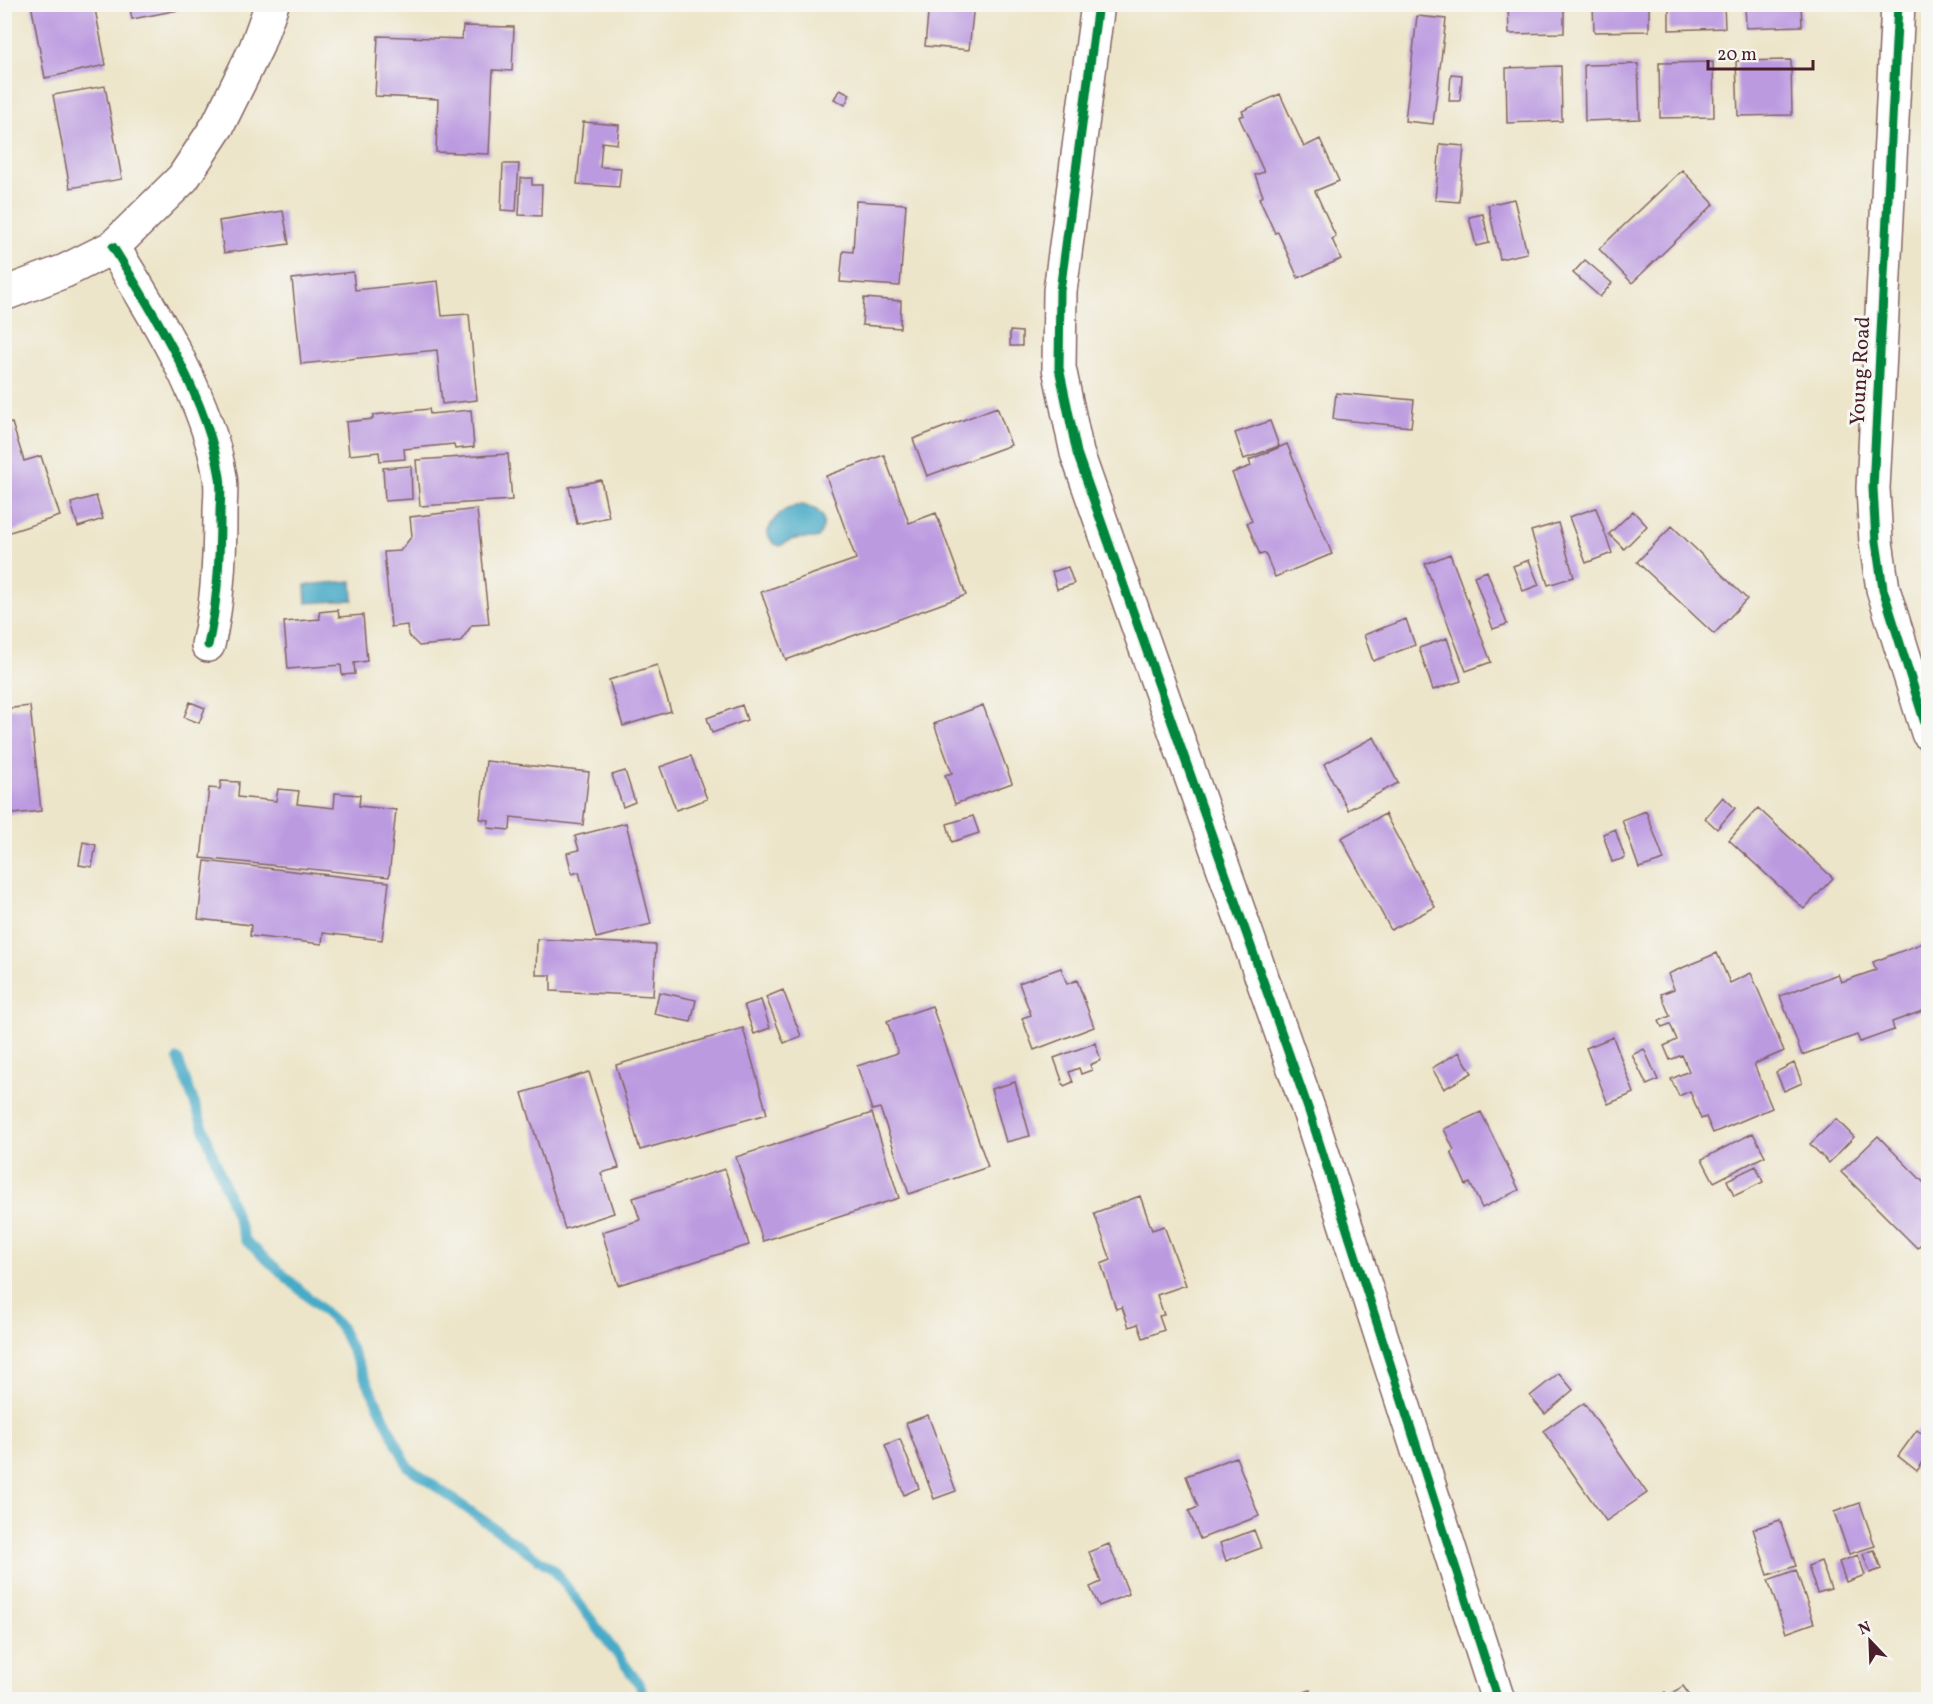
<svg xmlns="http://www.w3.org/2000/svg" width="1933" height="1704" viewBox="0 0 1933 1704" font-family="Vollkorn,serif">
	<style>
		.water { fill: #47aac7; stroke: #486479; stroke-width: 1.5 }
		.lines { fill: none; stroke-linecap: round; stroke-linejoin: round }
		.stream { stroke: #47aac7; stroke-width: 10 }
		.building { fill: #bb9ae0 }
		.minor-casing { stroke: #836462; stroke-width: 36 }
		.minor { stroke: #fff; stroke-width: 33 }
		.cycleway-casing { stroke: #f6f6f2; stroke-width: 13 }
		.cycleway { stroke: #00873e; stroke-width: 9 }
		.labels { text-anchor: middle; dominant-baseline: central; stroke-width: 6; stroke-linejoin: round; paint-order: stroke }
		.street-label { font-size: 21px; fill: #4a1f2b; stroke: #f6f6f2 }
	</style>
	<rect width="100%" height="100%" fill="#f6f6f2"/>
	<filter id="ink" filterUnits="userSpaceOnUse"><feTurbulence type="fractalNoise" baseFrequency=".0167" numOctaves="2"/><feDisplacementMap in="SourceGraphic" scale="12" xChannelSelector="R" yChannelSelector="G"/><feConvolveMatrix kernelMatrix="1 2 1 2 8 2 1 2 1" color-interpolation-filters="sRGB"/></filter>
	<filter id="wash" filterUnits="userSpaceOnUse"><feTurbulence type="fractalNoise" baseFrequency=".008" numOctaves="4" result="noise"/><feDisplacementMap in="SourceGraphic" scale="24" xChannelSelector="R" yChannelSelector="G"/><feGaussianBlur stdDeviation="1.35" result="paint"/><feColorMatrix in="noise" values="0 0 0 0 0 0 0 0 0 0 0 0 0 0 0 0 0 1.4 0 .05"/><feComposite in="paint" operator="in"/></filter>
	<g filter="url(#wash)">
		<rect width="100%" height="100%" fill="#ede5c9"/>
		<!-- water -->
		<path class="water" d="M802,505C822,509 829,518 819,537C802,541 799,533 780,546L773,543L767,534C773,516 784,507 802,505Z
			M352,581L353,600L306,603L305,585Z"/>
		<g class="lines">
			<!-- stream -->
			<path class="stream" d="M178,1059L245,1240L340,1326L408,1467L555,1571L640,1685L645,1700"/>
		</g>
		<g id="blocks">
			<!-- building -->
			<path class="building" d="M31,4H94L106,65L45,78Z
				M129,4H199V6L132,19Z
				M929,4H974L969,50L925,46Z
				M1508,4H1564V33L1509,34Z
				M1593,4H1649V31L1594,32Z
				M1669,4H1724L1725,28L1669,30Z
				M1745,4H1801L1802,26L1746,28Z
				M1417,16L1446,19L1433,124L1405,121Z
				M463,26L514,27L512,71L493,70L489,154L436,152L438,99L375,96L378,36L462,39Z
				M1791,60L1792,115L1738,116L1736,61Z
				M1713,62L1714,117L1660,118L1659,63Z
				M1638,64L1640,119L1585,121L1584,65Z
				M1561,66L1562,121L1507,123L1506,68Z
				M1451,74L1462,75L1460,101H1449Z
				M105,86L122,179L70,188L53,95Z
				M840,89L850,94L845,105L834,99Z
				M1280,94L1304,147L1320,139L1339,181L1315,191L1336,237L1332,239L1341,259L1298,278L1278,232L1275,233L1259,198L1263,196L1255,175L1264,172L1239,117L1244,115L1242,111Z
				M583,122L619,125L617,144L602,142L600,167L621,168L619,187L577,184Z
				M1440,144L1464,146L1459,202L1435,200Z
				M503,164H519L516,211L501,210Z
				M1682,170L1714,204L1632,283L1599,249Z
				M521,178H532V185H542L541,216L519,215Z
				M1514,199L1527,253L1500,259L1488,205Z
				M856,201L906,204L900,286L840,282L843,251L853,252Z
				M283,211L289,244L224,253L219,221Z
				M1483,214L1489,243L1476,246L1469,217Z
				M1585,260L1612,283L1600,297L1573,273Z
				M353,272L355,290L438,281L442,316L469,314L477,400L442,404L437,350L301,364L292,279Z
				M864,298L901,301L900,328L862,325Z
				M1010,331L1022,332V346H1010Z
				M1336,393L1414,400L1411,427L1333,419Z
				M997,407L1011,445L927,476L913,439Z
				M429,409L430,414L471,410L474,447L455,449L454,444L404,449L405,459L380,461L379,452L349,455L346,422L373,419V415Z
				M1270,421L1279,446L1244,459L1235,433Z
				M12,423L24,461L41,456L60,516L4,534V425Z
				M1287,444L1332,554L1275,577L1265,553L1260,555L1247,523L1252,521L1232,473L1251,466L1249,460Z
				M508,454L512,500L420,506L416,460Z
				M884,455L909,523L936,513L966,595L786,660L761,592L856,559L826,476Z
				M411,466L412,499L385,501L383,468Z
				M601,480L609,517L577,524L569,487Z
				M96,496L103,519L78,527L71,503Z
				M1596,508L1612,553L1586,563L1569,517Z
				M477,509L489,624L472,625L460,642L419,646L408,635L407,625L391,627L384,552L400,551L412,536L410,517Z
				M1633,511L1647,526L1624,549L1609,534Z
				M1558,523L1574,577L1548,585L1531,531Z
				M1672,526L1747,599L1714,634L1637,562Z
				M1450,554L1491,662L1466,671L1425,564Z
				M1529,560L1539,585L1523,591L1513,566Z
				M1068,567L1074,584L1057,589L1052,572Z
				M1487,571L1507,624L1493,629L1474,576Z
				M338,610L339,617L363,615L367,661L354,663L355,674L342,675L341,665L288,669L284,622L320,619L319,612Z
				M1406,619L1415,645L1373,661L1364,635Z
				M1447,638L1461,681L1433,690L1419,648Z
				M657,665L671,711L623,726L609,680Z
				M190,702L205,708L199,723L184,717Z
				M742,705L747,720L712,733L707,718Z
				M983,705L1012,783L955,804L945,775L952,773L934,724Z
				M30,706L41,811L4,815V709Z
				M1374,737L1398,783L1348,810L1324,764Z
				M691,756L707,799L676,810L660,767Z
				M486,761L589,772L583,825L511,817L510,830L488,828L489,820L480,819Z
				M625,771L635,802L623,807L612,775Z
				M221,781L239,782L238,797L276,801L278,789L299,791L297,804L334,808L335,793L360,795L359,806L396,810L389,877L201,858L209,788L220,789Z
				M1723,797L1735,808L1717,829L1705,818Z
				M1758,808L1833,878L1804,909L1729,840Z
				M1646,811L1664,860L1639,868L1622,820Z
				M1385,814L1435,907L1391,930L1341,838Z
				M973,816L979,833L952,842L947,824Z
				M626,823L651,924L596,938L579,872L572,874L567,853L579,850L575,836Z
				M1615,829L1625,858L1612,862L1603,834Z
				M83,842L96,845L92,867L79,865Z
				M205,861L389,882L382,940L323,933L322,944L250,936L251,925L198,919Z
				M537,939L656,945L653,996L551,991V975H536Z
				M1928,941V1009L1892,1022L1894,1030L1860,1042L1857,1035L1802,1055L1780,996L1838,974L1841,982L1876,970L1873,962Z
				M1717,953L1730,983L1751,973L1784,1051L1754,1064L1772,1108L1713,1133L1706,1117L1701,1119L1690,1091L1679,1096L1671,1079L1689,1071L1682,1055L1670,1060L1664,1046L1677,1040L1670,1024L1662,1027L1659,1021L1670,1016L1661,994L1674,989L1668,974Z
				M1061,968L1067,984L1077,980L1094,1027L1034,1050L1022,1018L1031,1015L1019,983Z
				M783,990L801,1036L784,1043L766,997Z
				M659,992L696,1000L691,1022L654,1014Z
				M761,1000L770,1028L754,1034L744,1005Z
				M932,1006L988,1167L909,1194L880,1108L872,1110L857,1066L898,1053L887,1021Z
				M743,1028L767,1114L640,1150L616,1065Z
				M1613,1037L1634,1093L1608,1104L1586,1048Z
				M1095,1043L1101,1060L1090,1065L1092,1070L1081,1074L1079,1068L1069,1072L1073,1082L1064,1086L1054,1058Z
				M1644,1049L1658,1080L1647,1085L1632,1055Z
				M1459,1052L1472,1073L1444,1089L1432,1068Z
				M1794,1063L1802,1083L1784,1091L1776,1072Z
				M589,1072L619,1168L601,1173L614,1213L565,1229L522,1093Z
				M1015,1082L1030,1136L1006,1142L991,1089Z
				M1481,1112L1519,1190L1482,1208L1470,1183L1466,1185L1451,1152L1454,1150L1444,1129Z
				M872,1113L899,1198L763,1241L736,1157Z
				M1836,1119L1854,1137L1829,1163L1810,1144Z
				M1753,1133L1765,1156L1714,1182L1702,1159Z
				M1878,1136L1928,1187V1237L1917,1248L1841,1172Z
				M1756,1166L1763,1182L1734,1196L1727,1180Z
				M725,1169L749,1245L618,1285L602,1232L640,1220L633,1198Z
				M1140,1196L1152,1230L1164,1226L1186,1285L1157,1295L1164,1315L1159,1316L1164,1330L1143,1338L1138,1324L1129,1327L1122,1307L1116,1309L1101,1264L1111,1260L1094,1213Z
				M1559,1373L1573,1390L1545,1414L1530,1396Z
				M1584,1403L1647,1493L1606,1521L1543,1431Z
				M928,1415L956,1491L934,1499L906,1423Z
				M1917,1430L1928,1438V1455L1917,1471L1898,1456Z
				M900,1439L919,1488L904,1495L885,1445Z
				M1236,1457L1259,1516L1200,1539L1189,1511L1198,1507L1186,1476Z
				M1860,1503L1875,1546L1849,1554L1834,1512Z
				M1780,1520L1796,1566L1768,1575L1753,1529Z
				M1254,1530L1261,1548L1226,1561L1220,1543Z
				M1109,1544L1129,1594L1099,1606L1090,1587L1101,1582L1089,1552Z
				M1874,1550L1881,1569L1870,1573L1863,1554Z
				M1858,1555L1865,1575L1846,1582L1839,1562Z
				M1821,1561L1831,1589L1817,1593L1808,1566Z
				M1796,1570L1814,1623L1786,1633L1768,1580Z
				M1683,1686L1693,1700H1654L1665,1692L1668,1696Z
				M1310,1690L1314,1700H1285V1699Z"/>
		</g>
	</g>
	<g filter="url(#ink)">
		<use href="#blocks" fill-opacity="0" stroke="#836462" stroke-width="1.5"/>
		<g class="lines">
			<defs>
				<path id="minor" d="M1098,4L1060,291L1059,368L1077,453L1309,1111L1498,1700
					M1898,4L1873,488L1876,542L1883,589L1928,733
					M113,247C155,315 207,397 220,477C222,489 220,502 220,513C220,557 218,602 208,645
					M4,294L65,271L113,247L183,178L218,125L256,48L272,4"/>
			</defs>
			<!-- minor casing -->
			<use href="#minor" class="minor-casing"/>
			<!-- minor -->
			<use href="#minor" class="minor"/>
			<defs>
				<path id="cycleway" d="M1098,4L1060,291L1059,368L1077,453L1309,1111L1498,1700
					M1898,4L1873,488L1876,542L1883,589L1928,733
					M113,247C155,315 207,397 220,477C222,489 220,502 220,513C220,557 218,602 208,645"/>
			</defs>
			<!-- cycleway casing -->
			<use href="#cycleway" class="cycleway-casing"/>
			<!-- cycleway -->
			<use href="#cycleway" class="cycleway"/>
		</g>
	</g>
	<g class="labels">
		<!-- street labels -->
		<g class="street-label">
			<text transform="translate(1861 371) rotate(-87)">Young Road</text>
		</g>
	</g>
	<!-- margin -->
	<rect width="1933" height="1704" fill="none" stroke="#f6f6f2" stroke-width="24"/>
	<!-- north arrow -->
	<g transform="translate(1870 1641) rotate(337)" stroke="#f6f6f2" stroke-width="4.5" paint-order="stroke">
	<path d="M0-4.5L10 22L0 15L-10 22Z" fill="#4a1f2b"/>
	<text y="-9" font-size="16" font-weight="bold" text-anchor="middle" fill="#4a1f2b">N</text>
	</g>
	<!-- scale -->
	<path d="M1708 60v9h105v-9" fill="none" stroke="#4a1f2b" stroke-width="3"/>
	<text x="1717" y="60" font-size="18" fill="#4a1f2b" stroke="#f6f6f2" stroke-width="4.5" paint-order="stroke">20 m</text>
</svg>
